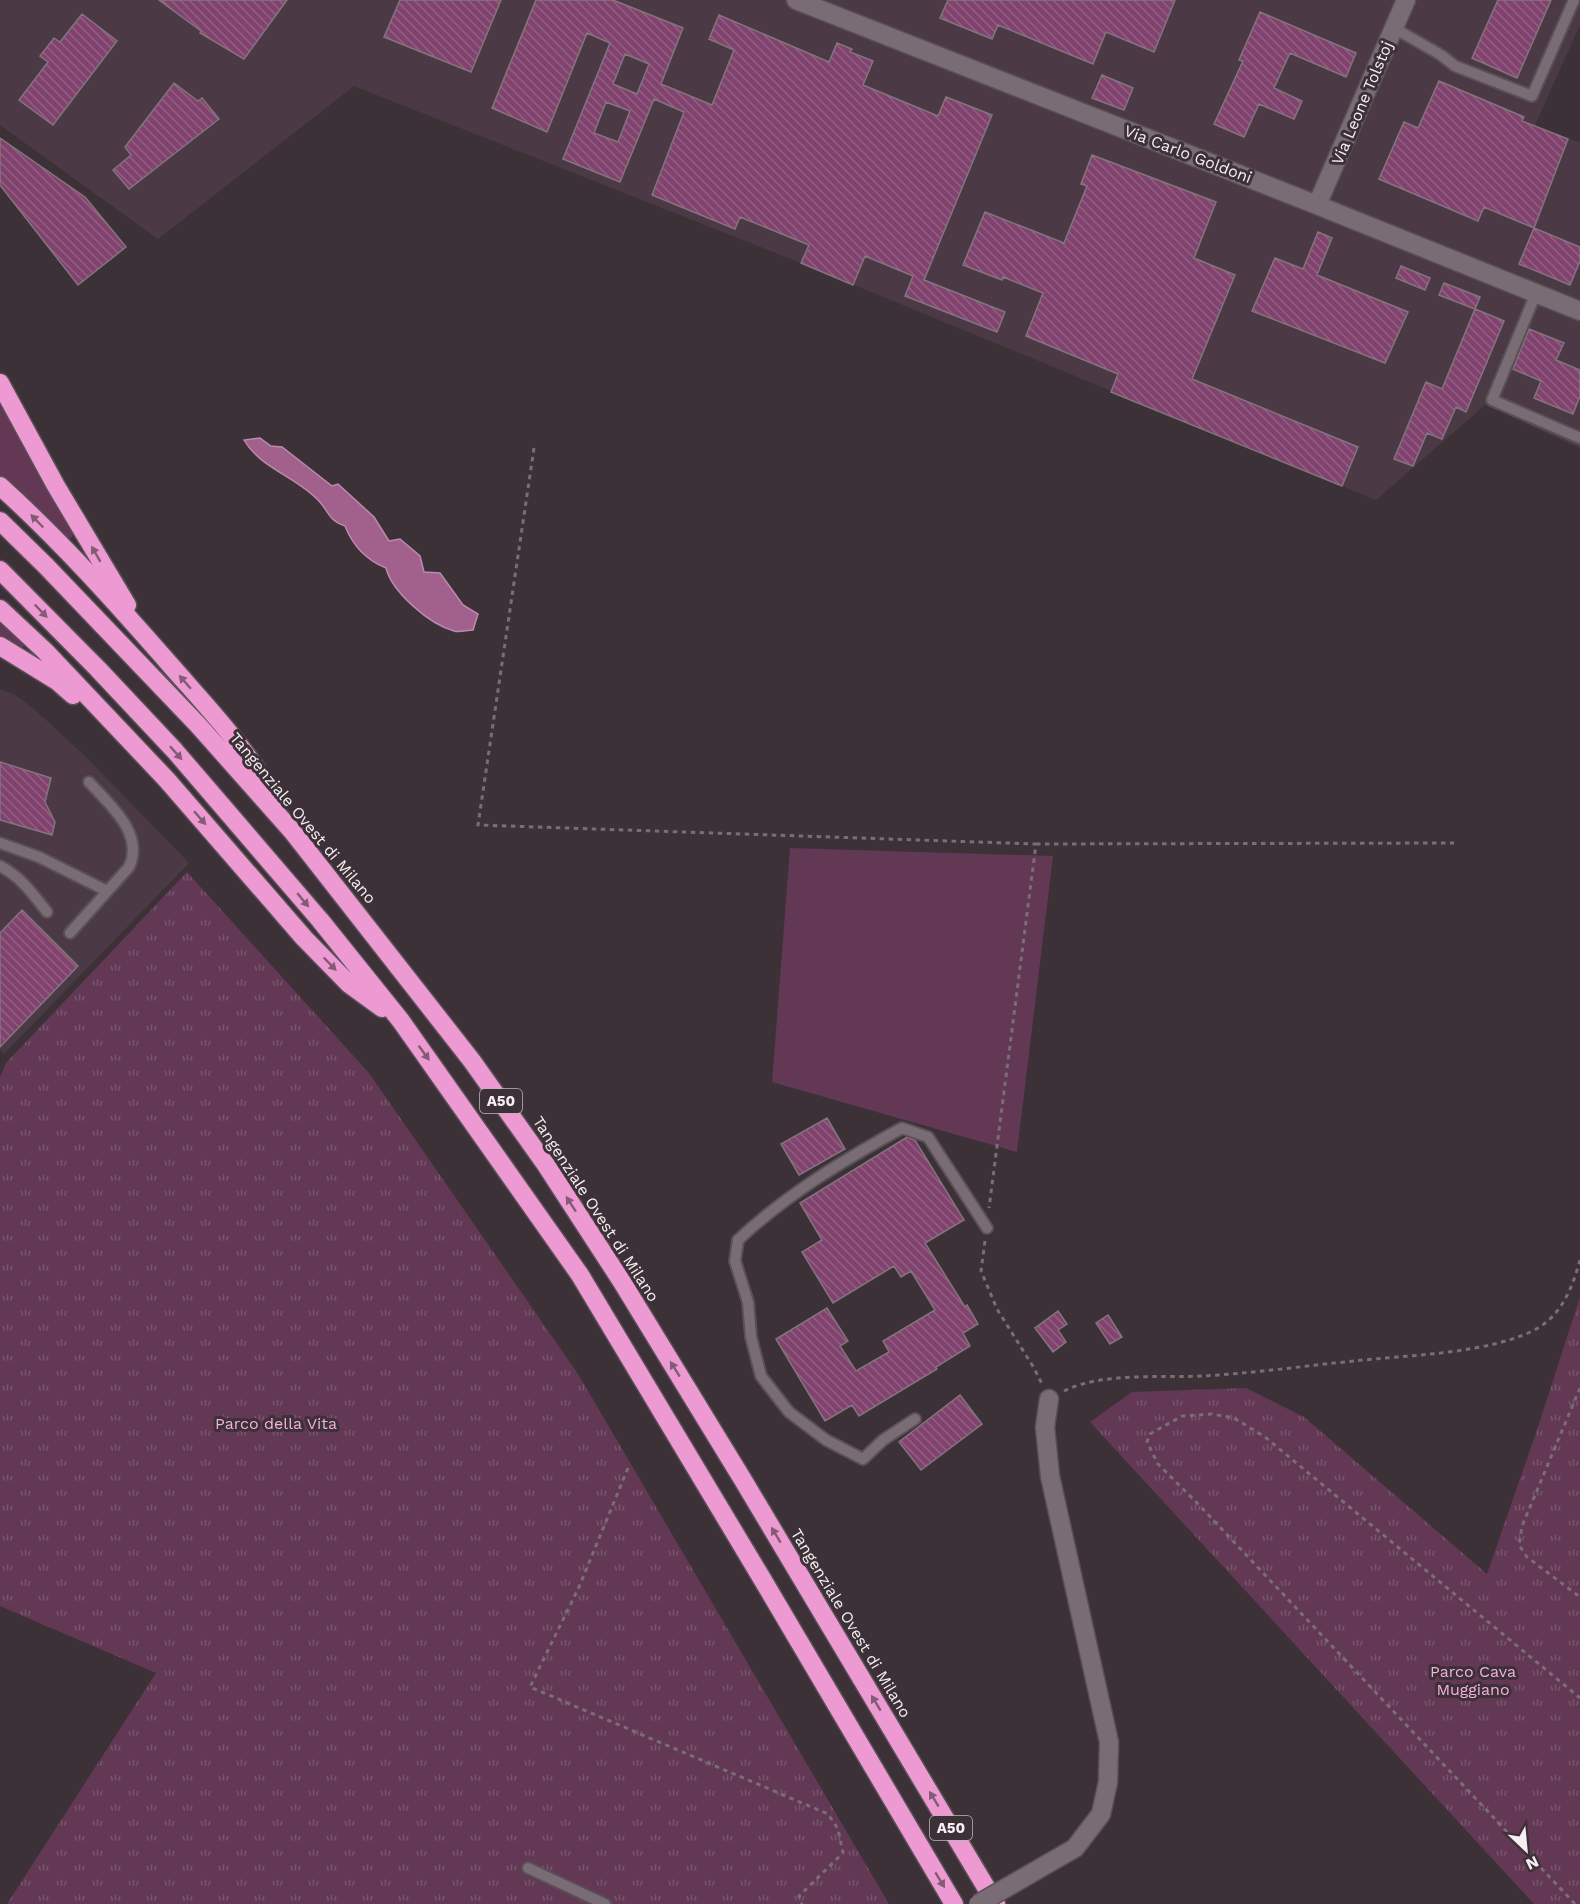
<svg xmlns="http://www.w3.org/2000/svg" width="1580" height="1904" viewBox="0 0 1580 1904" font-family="'Work Sans',sans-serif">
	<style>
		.built { fill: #4b3a45 }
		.grass { fill: #623854 }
		.park { fill: url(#park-tufts) }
		.water { fill: #a2608d; stroke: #bb8bac; stroke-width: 1.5 }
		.building { fill: url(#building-back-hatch); stroke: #82757d; stroke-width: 1.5; fill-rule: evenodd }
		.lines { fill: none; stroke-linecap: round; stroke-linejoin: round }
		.lane-casing { stroke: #5a5057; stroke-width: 14 }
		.street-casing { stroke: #5a5057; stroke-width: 21 }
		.highway-casing { stroke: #5a5057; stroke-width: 21 }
		.path { stroke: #786e74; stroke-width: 3; stroke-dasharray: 4.5 4.5; stroke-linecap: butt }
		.lane { stroke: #7a6c75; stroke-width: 10 }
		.street { stroke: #7a6c75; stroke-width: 18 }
		.highway { stroke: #ec9ad1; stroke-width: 18 }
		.street-bridge-casing { stroke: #5a5057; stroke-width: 21; stroke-linecap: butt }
		.street-bridge { stroke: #7a6c75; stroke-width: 18 }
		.oneway { fill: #835b75 }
		.labels { text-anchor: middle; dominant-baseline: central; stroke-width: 6; stroke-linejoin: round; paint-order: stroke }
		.shield { fill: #3d3138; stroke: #beb5bb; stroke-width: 1.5 }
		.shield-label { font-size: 15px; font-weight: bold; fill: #f6eef3 }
		.street-label { font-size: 16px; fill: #f6eef3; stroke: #3d3138 }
		.park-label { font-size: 16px; fill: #f8aedf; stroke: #3d3138 }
	</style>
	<defs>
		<pattern id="park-tufts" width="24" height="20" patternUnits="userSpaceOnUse" patternTransform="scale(1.5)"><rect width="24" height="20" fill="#623854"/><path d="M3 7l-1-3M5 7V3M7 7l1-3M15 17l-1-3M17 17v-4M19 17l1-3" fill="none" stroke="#79556d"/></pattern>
		<pattern id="building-back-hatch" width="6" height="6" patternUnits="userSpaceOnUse" patternTransform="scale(1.5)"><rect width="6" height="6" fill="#81436e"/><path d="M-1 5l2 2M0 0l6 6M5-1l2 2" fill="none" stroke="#935e83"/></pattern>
	</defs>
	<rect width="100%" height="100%" fill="#3d3138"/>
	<!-- built -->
	<path class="built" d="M0,0H1580V25L1535,125L1580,143V448L1485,405L1376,500L801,263L354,86L158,239L0,125Z
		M0,689L15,695L34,709L86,757L189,863L4,1054L0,1050Z"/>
	<!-- grass -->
	<path class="grass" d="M0,396L75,532L71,538L67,539L0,479Z
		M0,618L25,644V646L18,648L0,641Z
		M790,848L1053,856L1017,1152L772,1082Z"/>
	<!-- park -->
	<path class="park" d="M187,872L369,1073L578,1374L889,1904H7L156,1673L0,1606V1077L6,1063Z
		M1580,1297V1904H1534L1090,1422L1132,1392L1246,1388L1304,1417L1487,1574L1537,1430Z"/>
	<!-- water -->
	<path class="water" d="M260,438L271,446L282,447L332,486L338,484L374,517L389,541L400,539L420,556L424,572L440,573L463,605L478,614L473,630C467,630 459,633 454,631C429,624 392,592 386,568C366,560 353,546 345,526C329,521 329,512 319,501C297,477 260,468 244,440Z"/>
	<!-- building -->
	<path class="building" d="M159,0H287L244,59L200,33L201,31Z
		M400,0H501L471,72L384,37Z
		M536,0H613L683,28L661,84L712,105L734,50L709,39L719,15L829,62L837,43L852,49L850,52L873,61L863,85L938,116L946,97L992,115L924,280L1005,312L997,332L905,296L913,276L865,256L853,285L801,263L809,245L740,217L735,229L652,195L684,112L654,99L620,182L563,159L610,43L587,33L547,132L492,108ZM625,54L649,64L637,94L613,84ZM606,102L630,111L618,142L594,133Z
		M948,0H1175L1154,52L1106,32L1093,64L998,25L992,39L940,18Z
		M1498,0H1551L1517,78L1472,58Z
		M1260,12L1356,53L1346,77L1290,53L1274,88L1302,101L1294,119L1259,104L1244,137L1214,124L1243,61L1239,60Z
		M82,14L117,41L53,125L19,100L48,62L40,56L54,38L60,42Z
		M1102,75L1133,88L1124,110L1092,98Z
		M1439,81L1524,117L1522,121L1568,139L1534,228L1484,207L1478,221L1379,179L1404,122L1418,128Z
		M174,83L198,101L202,98L219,119L129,189L113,170L131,155L125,147Z
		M0,138L85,197L126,247L78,285L0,185Z
		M1092,155L1216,202L1194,258L1235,275L1192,379L1358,447L1342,486L1111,392L1118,374L1026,336L1043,293L1003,277L1002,280L963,265L985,212L1064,243L1087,186L1081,184Z
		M1534,228L1580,247V261L1570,285L1519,264Z
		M1318,232L1332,238L1317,275L1408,312L1385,363L1252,311L1275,258L1303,269Z
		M1401,266L1430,278L1425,290L1396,278Z
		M1444,283L1480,297L1475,309L1439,295Z
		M1475,309L1504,321L1466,412L1456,407L1442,439L1427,433L1413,466L1394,459L1426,382L1442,389Z
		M1529,329L1564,343L1556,360L1580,370V396L1573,414L1534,398L1541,381L1513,369Z
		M0,762L51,778L45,802L55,822L52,835L0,820Z
		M22,910L78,966L0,1047V933Z
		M827,1118L845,1149L799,1175L781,1144Z
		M907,1137L915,1140L964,1220L925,1243L965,1307L967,1305L978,1324L963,1333L970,1346L936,1367L937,1369L859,1416L852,1405L825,1421L776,1339L827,1308L848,1341L840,1346L856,1371L889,1352L883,1341L935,1310L911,1271L901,1277L894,1266L833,1303L802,1252L822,1240L800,1203Z
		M1058,1311L1067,1324L1058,1330L1066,1342L1053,1352L1035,1328Z
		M1108,1315L1122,1337L1110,1344L1096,1323Z
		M960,1395L982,1424L921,1470L899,1442Z"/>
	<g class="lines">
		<defs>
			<path id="lane" d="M1394,28L1441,55L1455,66L1532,96L1574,0
				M1536,293L1492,400L1580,438
				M0,843L39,857L107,891
				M0,866C21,877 33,894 47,912
				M70,933L129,867C145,834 109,804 89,782
				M915,1419L883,1440L863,1459L826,1440L789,1412L761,1376L751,1337L748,1302L735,1261L738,1240C787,1194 844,1160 902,1128L928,1137L987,1228
				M528,1868L605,1904"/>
			<path id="street" d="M796,0L1317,205L1580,311
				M1317,205L1406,0
				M1042,1867L1075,1848L1101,1814L1108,1782L1109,1742L1050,1476L1045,1427L1049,1399"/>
			<path id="highway" d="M0,383L56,486L127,605
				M0,486C62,542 118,605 173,668C209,709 248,750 274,798
				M0,521L46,566L198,725L292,831L472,1061L546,1165L622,1282L743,1480L996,1904
				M0,570L98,669L175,751L320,920L401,1021L580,1275L761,1577L954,1904
				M0,609L45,651L167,780L304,938L349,984L382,1008
				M0,646L57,681L73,695"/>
		</defs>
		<!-- lane casing -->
		<use href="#lane" class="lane-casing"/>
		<!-- street casing -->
		<use href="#street" class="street-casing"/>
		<!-- highway casing -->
		<use href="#highway" class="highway-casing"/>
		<!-- path -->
		<path class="path" d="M534,448L478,825L1036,844L989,1208
			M1036,844L1454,843
			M985,1241L981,1271L997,1309L1034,1368L1042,1384
			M1580,1388L1522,1526L1519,1545L1527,1557L1580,1597
			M1064,1391C1102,1372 1162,1378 1204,1376C1254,1373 1304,1366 1354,1361C1407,1355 1492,1354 1538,1328C1562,1314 1573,1286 1580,1260
			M628,1468L579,1587L530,1687L828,1814L838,1829L843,1853L799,1896L802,1904
			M1575,1904L1201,1507L1158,1464L1147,1442L1150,1434L1182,1416L1212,1414L1234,1418L1265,1437L1580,1698"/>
		<!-- lane -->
		<use href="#lane" class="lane"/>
		<!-- street -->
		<use href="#street" class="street"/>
		<!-- highway -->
		<use href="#highway" class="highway"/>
		<defs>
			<path id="street-bridge" d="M978,1904L1042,1867"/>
		</defs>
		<!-- street-bridge casing -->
		<use href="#street-bridge" class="street-bridge-casing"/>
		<!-- street-bridge -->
		<use href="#street-bridge" class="street-bridge"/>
	</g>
	<!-- one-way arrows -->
	<defs><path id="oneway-solid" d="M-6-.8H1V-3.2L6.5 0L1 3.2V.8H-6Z" transform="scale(1.5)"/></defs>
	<g class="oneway">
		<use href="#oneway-solid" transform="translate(37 521) rotate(-134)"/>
		<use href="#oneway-solid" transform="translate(96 554) rotate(-120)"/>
		<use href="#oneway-solid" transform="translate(41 611) rotate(46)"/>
		<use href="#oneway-solid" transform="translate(185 682) rotate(-131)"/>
		<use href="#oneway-solid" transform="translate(176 753) rotate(48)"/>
		<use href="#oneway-solid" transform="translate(200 818) rotate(49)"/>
		<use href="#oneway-solid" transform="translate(303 900) rotate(50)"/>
		<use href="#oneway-solid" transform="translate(330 964) rotate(46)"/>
		<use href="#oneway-solid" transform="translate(424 1053) rotate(54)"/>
		<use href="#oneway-solid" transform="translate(571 1204) rotate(-123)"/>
		<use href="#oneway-solid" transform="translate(675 1369) rotate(-122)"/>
		<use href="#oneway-solid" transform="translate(776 1535) rotate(-121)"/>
		<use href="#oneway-solid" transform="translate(876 1703) rotate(-121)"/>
		<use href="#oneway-solid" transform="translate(934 1799) rotate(-121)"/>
		<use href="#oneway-solid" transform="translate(940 1880) rotate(59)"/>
	</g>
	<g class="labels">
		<!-- shield labels -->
		<g class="shield">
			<rect x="480" y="1089" width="42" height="24" rx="4.5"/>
			<rect x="930" y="1816" width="42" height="24" rx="4.5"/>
		</g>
		<g class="shield-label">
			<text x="501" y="1101">A50</text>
			<text x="951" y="1828">A50</text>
		</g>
		<!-- street labels -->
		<g class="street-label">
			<text transform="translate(1362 103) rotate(-67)">Via Leone Tolstoj</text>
			<text transform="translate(1188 154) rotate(21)">Via Carlo Goldoni</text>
			<text transform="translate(303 818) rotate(50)">Tangenziale Ovest di Milano</text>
			<text transform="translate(596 1209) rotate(57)">Tangenziale Ovest di Milano</text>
			<text transform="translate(851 1623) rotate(59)">Tangenziale Ovest di Milano</text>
		</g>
		<!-- park labels -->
		<g class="park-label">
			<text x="276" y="1423">Parco della Vita</text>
			<text x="1473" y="1671">Parco Cava<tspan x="1473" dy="18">Muggiano</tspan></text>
		</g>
	</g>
	<!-- north arrow -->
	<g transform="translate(1526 1850) rotate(154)" stroke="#3d3138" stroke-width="4.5" paint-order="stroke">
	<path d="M0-4.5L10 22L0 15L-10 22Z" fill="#f6eef3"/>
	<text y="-9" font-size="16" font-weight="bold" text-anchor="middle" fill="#f6eef3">N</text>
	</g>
</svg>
